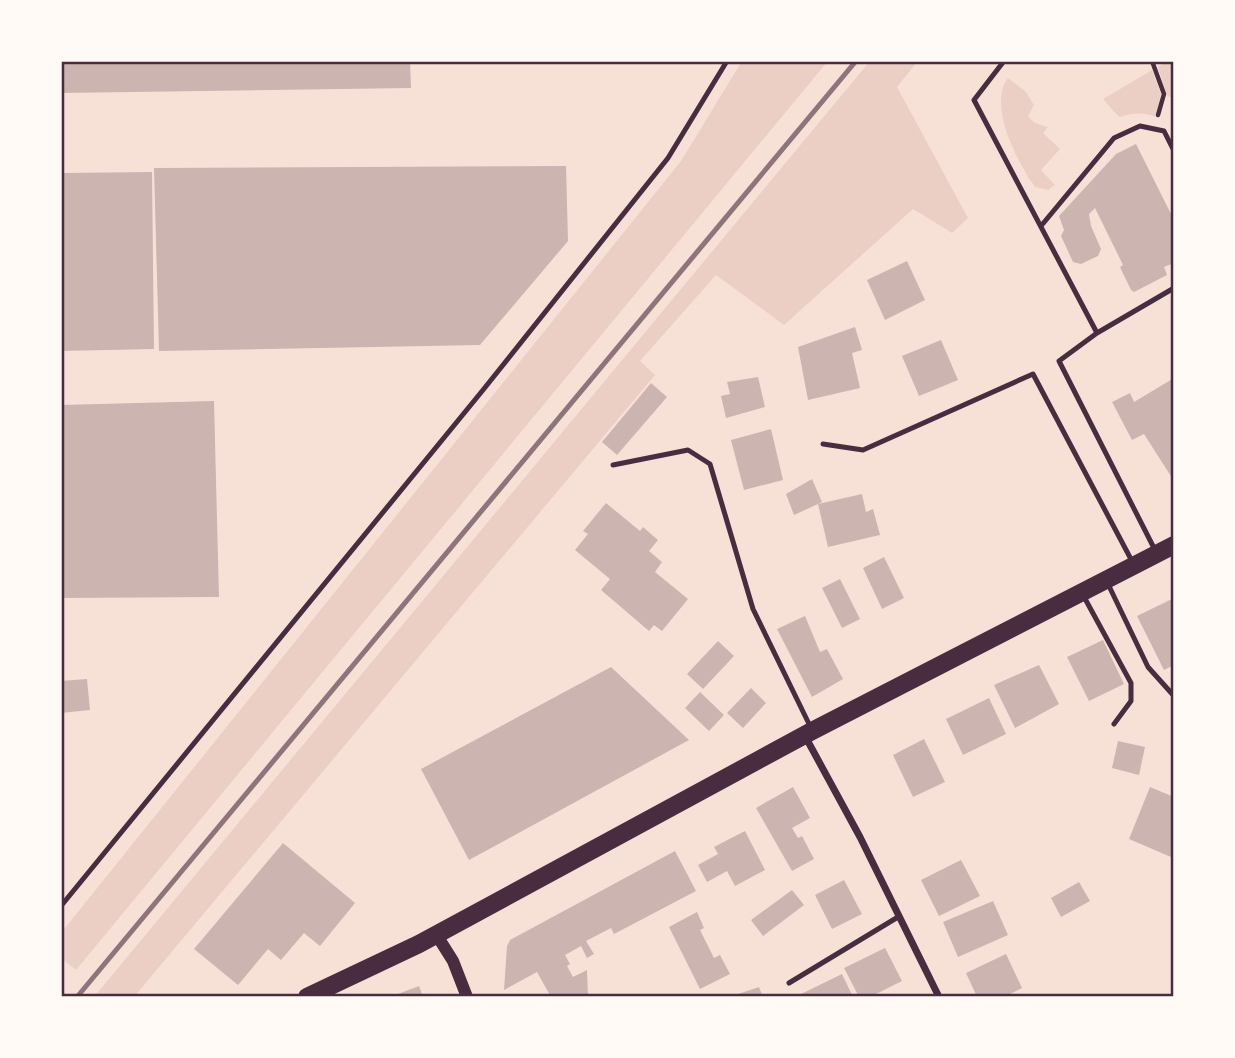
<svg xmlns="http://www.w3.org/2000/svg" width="1235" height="1058" viewBox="0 0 1235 1058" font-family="Lora,serif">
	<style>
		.green { fill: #ebcfc5 }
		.building { fill: #ccb4b1 }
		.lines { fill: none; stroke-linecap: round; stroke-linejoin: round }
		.path { stroke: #4a2c40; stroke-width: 4.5 }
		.service { stroke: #4a2c40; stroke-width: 5 }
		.minor { stroke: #4a2c40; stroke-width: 7 }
		.tertiary { stroke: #4a2c40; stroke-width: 12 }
		.primary { stroke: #4a2c40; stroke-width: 18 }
		.rail { stroke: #8f747c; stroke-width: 5 }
		.neatline { fill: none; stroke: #4a2c40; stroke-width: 2.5 }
	</style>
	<rect width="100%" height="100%" fill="#f7e1d7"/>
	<!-- green -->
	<path class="green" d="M742,61H828L76,970L61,958V933L681,161Z
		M870,61H918L897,87L968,218L952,233L913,209L784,325L716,275L640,361L655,375L134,997H94Z
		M1167,61H1174V99L1167,96L1158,67Z
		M1152,70L1161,94L1155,117C1143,111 1131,114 1119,117L1103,99Z
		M1008,78L1026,92L1034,105L1028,116L1035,123L1048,127L1043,133L1060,149L1041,170L1055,185L1048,190L1035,187C1018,163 987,105 1008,78Z"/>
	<!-- building -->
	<path class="building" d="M61,61H410L411,88L61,93Z
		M1136,144L1174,220V263L1164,267L1167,275L1134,292L1131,290L1120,267L1123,265L1095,208L1089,214L1091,226L1101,249L1098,256L1081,264L1073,262L1061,236L1064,230L1059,216L1116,154Z
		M566,166L568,241L480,345L159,351L154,168Z
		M152,172L154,349L61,351V173Z
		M907,261L925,300L885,320L867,280Z
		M855,327L862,350L852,353L860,388L808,400L798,347Z
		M941,340L958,380L919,396L902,356Z
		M758,377L765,407L726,418L721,396L730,394L727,382Z
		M1174,378V481L1144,434L1132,440L1112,402L1130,393L1134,402Z
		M651,383L667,397L617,455L602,442Z
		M214,401L219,597L61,598V405Z
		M771,429L783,480L744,490L731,440Z
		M812,479L822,502L818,504L862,494L866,512L873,509L880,535L828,547L818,504L794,515L786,494Z
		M606,503L640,531L643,527L658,540L649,551L662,562L655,572L688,599L662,631L654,625L649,631L601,590L610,579L575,550L588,534L583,531Z
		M884,557L904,598L882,609L863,568Z
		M840,579L860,619L842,628L822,588Z
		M1174,598V665L1164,670L1137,616Z
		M805,616L820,652L827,649L843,679L812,697L777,629Z
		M1103,640L1124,684L1089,701L1067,657Z
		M718,641L734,656L703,689L687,674Z
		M1039,665L1059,704L1015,728L994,685Z
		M611,667L689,740L469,860L421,769Z
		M87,679L90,710L61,713V681Z
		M751,688L766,703L743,728L727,713Z
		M700,692L724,715L709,731L685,708Z
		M989,698L1006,734L963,755L946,719Z
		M924,739L945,782L913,797L893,755Z
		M1118,741L1145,747L1139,775L1112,768Z
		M793,787L810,818L792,828L798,838L802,836L814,859L792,871L756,808Z
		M1150,787L1174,797V850L1171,857L1129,839Z
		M745,831L765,870L735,886L727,871L707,882L698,865L718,854L714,847Z
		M283,843L355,903L320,946L304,933L281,960L268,949L238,985L194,949Z
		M675,851L696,891L614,934L611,928L586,941L594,954L587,958L581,946L565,955L570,964L567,966L573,977L587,970L588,997H551L537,972L504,990L507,946L510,940Z
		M961,860L980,896L939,916L921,880Z
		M844,880L862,914L832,929L815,895Z
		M1079,882L1090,901L1061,917L1051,898Z
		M792,890L804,905L763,936L751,920Z
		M993,901L1008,935L958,957L943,922Z
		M697,912L704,928L700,930L714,958L720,955L730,974L700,989L669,927Z
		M885,948L902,981L870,997H859L844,968Z
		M1006,954L1022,988L1004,997H977L966,973Z
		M842,974L853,997H795Z
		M419,986L423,997H390Z
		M759,987L763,997H732V996Z"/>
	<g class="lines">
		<!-- path -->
		<path class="path" d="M1152,61L1164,94L1158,115"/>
		<!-- service -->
		<path class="service" d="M1004,61L974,100L1097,333
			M1041,226L1114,138L1140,126L1164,131L1174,151
			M823,444L863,450L1033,374L1133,563
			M613,465L688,450L710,464L753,609L811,728
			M1156,552L1059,361L1097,333L1174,288
			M1108,584L1148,667L1174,696
			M1083,595L1131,683V701L1114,724
			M61,906L483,390L668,158L727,61
			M789,983L898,917"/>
		<!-- minor -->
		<path class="minor" d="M805,736L860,837L939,997"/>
		<!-- tertiary -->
		<path class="tertiary" d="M436,934L453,961L467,997"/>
		<!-- primary -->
		<path class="primary" d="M307,997L419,944L812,731L1174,545"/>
		<!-- rail -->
		<path class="rail" d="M77,997L856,61"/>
	</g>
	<!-- border -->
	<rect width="1235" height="1058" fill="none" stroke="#fffaf5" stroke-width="126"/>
	<rect x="63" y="63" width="1109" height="932" class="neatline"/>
</svg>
